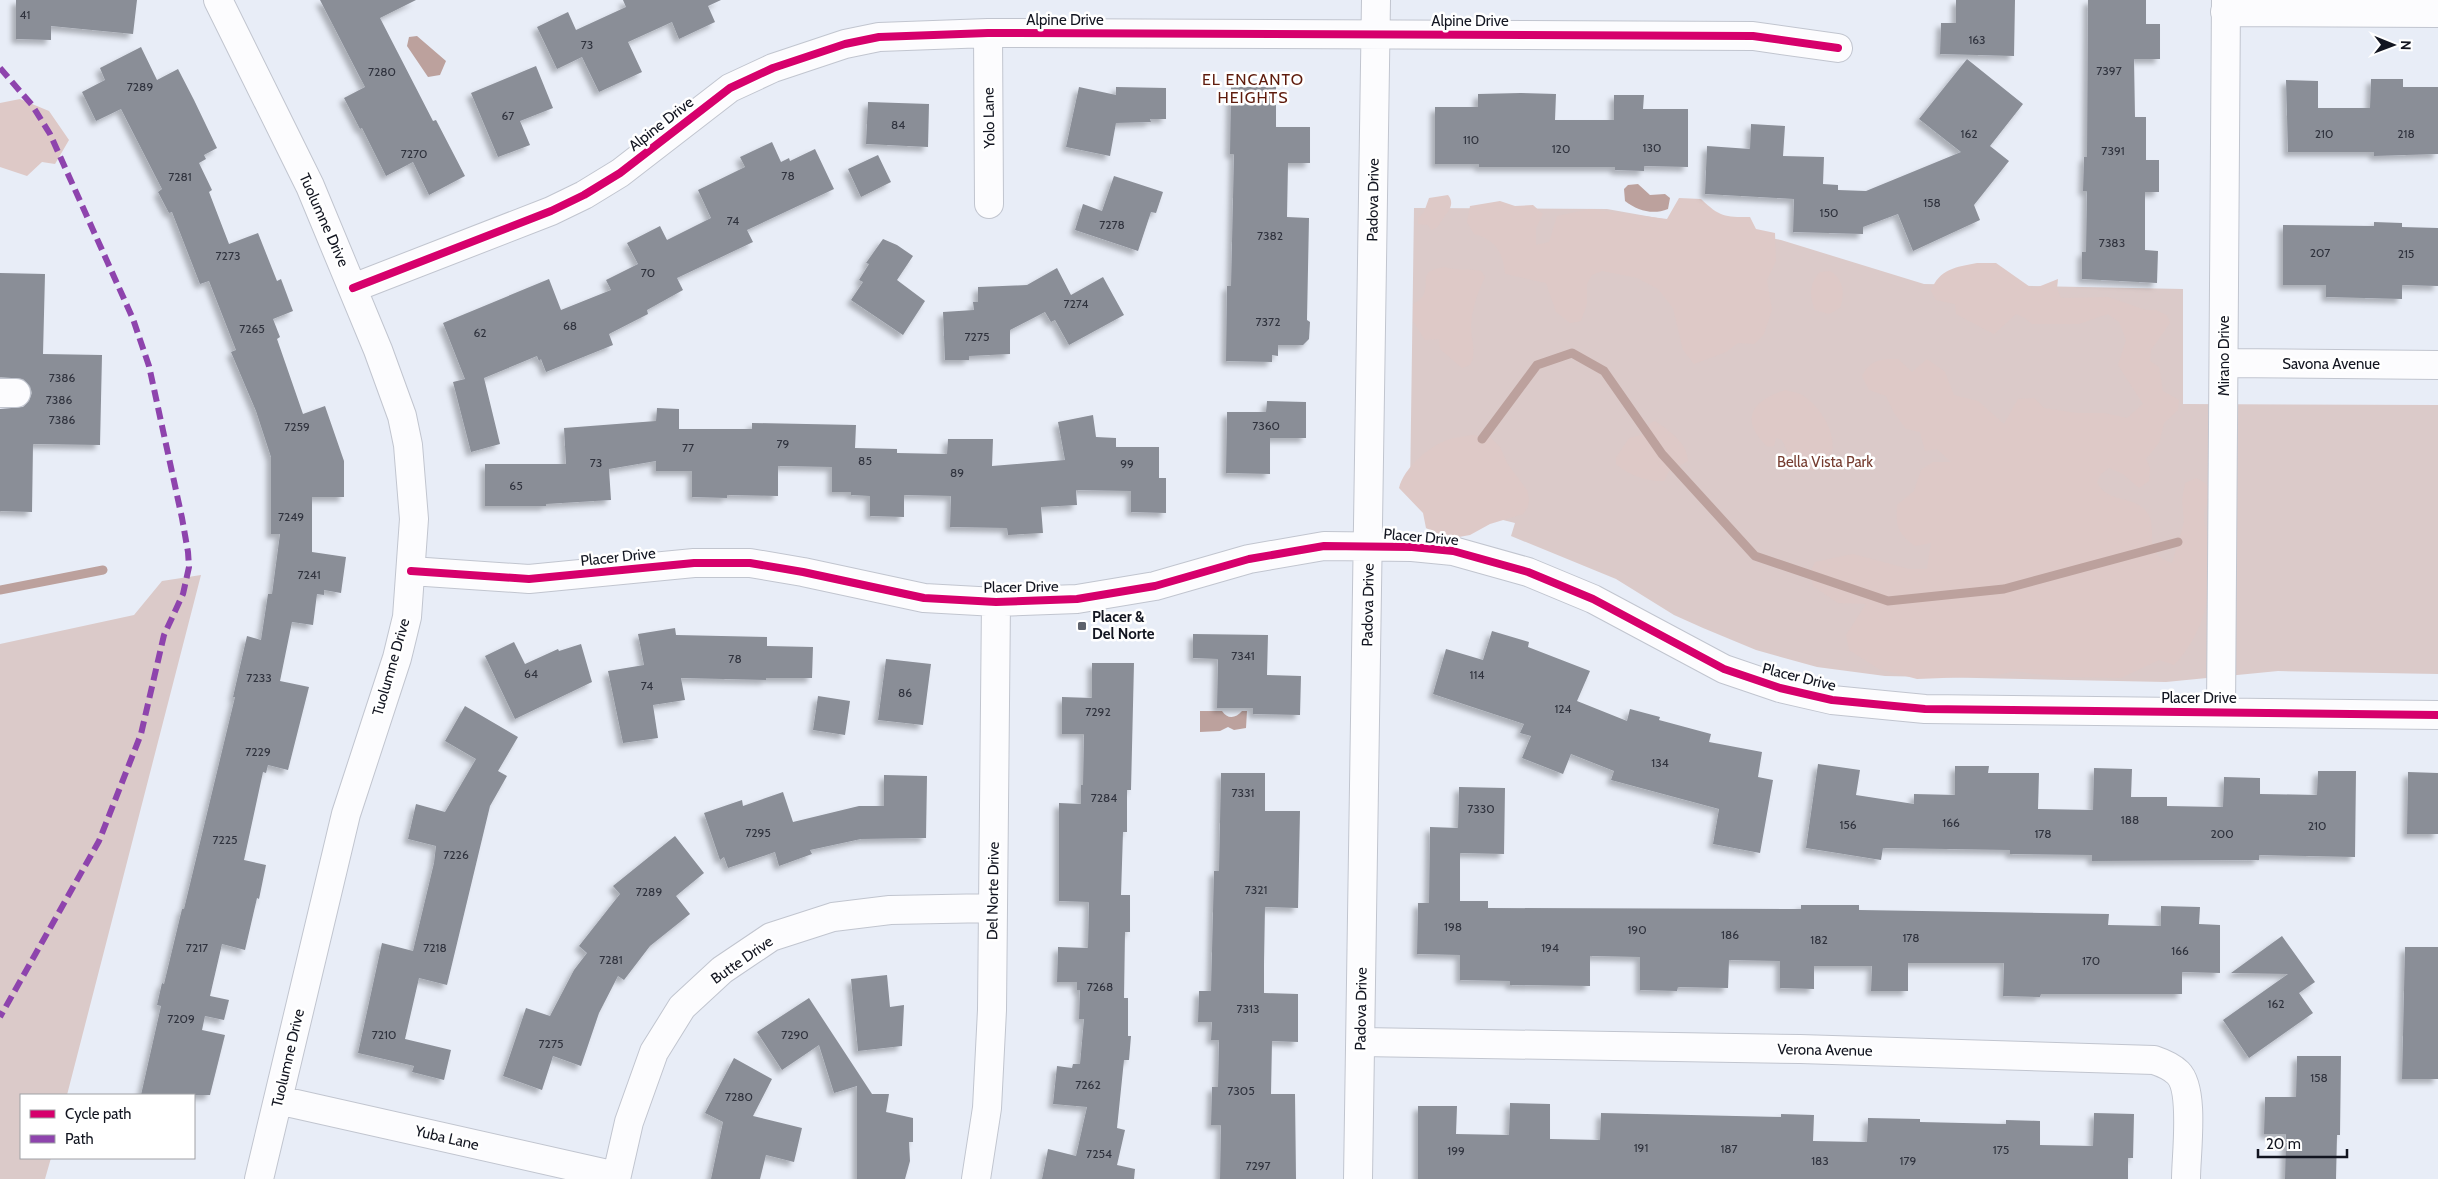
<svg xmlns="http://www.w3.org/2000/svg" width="2438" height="1179" viewBox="0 0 2438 1179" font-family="Cabin,sans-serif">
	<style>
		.green { fill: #dbcac9 }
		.forest { fill: #dec9c7 }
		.water { fill: #bca19d }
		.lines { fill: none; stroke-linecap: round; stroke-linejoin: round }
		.stream { stroke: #bca19d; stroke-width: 9 }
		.building { fill: #8a8e97; filter: url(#shadow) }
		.minor-casing { stroke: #c1c5cf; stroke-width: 30 }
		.minor { stroke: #fcfcfe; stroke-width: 28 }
		.quiet { stroke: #8e44ad; stroke-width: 6; stroke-dasharray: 12 6; stroke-linecap: butt }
		.cycleway-casing { stroke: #fff; stroke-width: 11 }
		.cycleway { stroke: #d6006c; stroke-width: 8 }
		.poi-dot { fill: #5d616b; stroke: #fff; stroke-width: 2 }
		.labels { text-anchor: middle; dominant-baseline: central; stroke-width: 5; stroke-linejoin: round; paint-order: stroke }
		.number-label { font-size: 12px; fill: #30333e }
		.street-label { font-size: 15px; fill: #121520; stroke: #fff }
		.park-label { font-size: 15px; fill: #763d30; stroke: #fff }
		.poi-label { font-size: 15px; font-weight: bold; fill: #121520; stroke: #fff; text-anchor: start }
		.neighbourhood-label { font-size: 16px; letter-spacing: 1px; fill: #5f1c0d; stroke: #fff }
	</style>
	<defs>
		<filter id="shadow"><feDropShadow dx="-4.5" dy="4.5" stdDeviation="2.5" flood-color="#0004"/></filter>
	</defs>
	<rect width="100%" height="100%" fill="#e8edf7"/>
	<!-- green -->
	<path class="green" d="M1414,208L1607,209L1781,240L1924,284L2183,289V404L2438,405V674L2278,671L2166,682L1885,676L1817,667L1756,650L1703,628L1674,615L1616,579L1511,536L1515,523L1483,515L1410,491Z
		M201,575L67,1095H21V1158H51L45,1179H0V644L134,615L162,581Z"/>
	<!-- forest -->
	<path class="forest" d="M20,99L49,111L69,140L55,164L42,162L27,176L0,167V103Z
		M1448,195C1456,205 1447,212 1442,220C1438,225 1439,228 1431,230L1428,225L1418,224V218L1424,212L1429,198Z
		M1679,198L1701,199C1720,217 1724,217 1750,217L1756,229L1775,233L1776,261L1767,280L1772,310L1764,334L1754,344L1738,343L1726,352L1694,364L1683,350L1673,308L1658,289L1637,278L1602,271L1592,275L1587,284V304L1581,321L1570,323L1556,312L1546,283L1505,274C1503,252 1496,240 1474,234L1467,222L1470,206L1500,201L1515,206L1533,205L1543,214L1536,228V245L1549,242L1557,216L1590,209L1667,219Z
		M1977,263H1996L2033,289L2058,279L2057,289L2061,298L2108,297L2146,310H2156L2167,315L2170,323L2151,350L2150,361L2159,367L2163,391L2179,400L2178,410L2164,423L2159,443L2146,459L2150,468L2149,481L2139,488L2123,474L2109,468L2101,474L2097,482C2107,504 2131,494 2146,511C2161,529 2138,552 2172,563L2184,522L2182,500L2185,483L2196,478L2205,483L2213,493C2210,499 2204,508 2204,515C2203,525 2209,535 2210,545C2214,588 2205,633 2174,665L2159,660L2121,678L2054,677L2015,671L1994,676L1917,679L1879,669L1849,650L1846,635L1866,604L1838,603L1813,586L1810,572L1815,562L1853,554L1909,569H1927L1931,543L1915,546C1897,532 1896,527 1897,505L1914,491L1921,470L1933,462H1951L1937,449L1925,451L1920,432L1906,429L1894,413L1886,396L1869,390L1862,376C1871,359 1881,359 1898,359L1912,372L1927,359L1945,372L1954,395L1978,401L2004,424L2018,399L2034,398L2044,408L2077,413H2104L2127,418L2143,404L2118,365L2126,340L2119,322L2108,314L2079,324H2032L2025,318L2016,314L1994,334L1956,314L1955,304L1936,300L1931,291C1939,269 1956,267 1977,263Z
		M1445,267C1459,272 1467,268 1481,271L1485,277C1477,294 1472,308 1471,327C1471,341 1477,353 1470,365L1462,368L1440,349L1439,339L1425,340L1413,321V304C1416,302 1421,299 1423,296C1431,281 1416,271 1445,267Z
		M1830,271C1844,280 1845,293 1840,308L1829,314L1815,310C1809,295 1809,284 1820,272Z
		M1785,390C1789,391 1795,392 1800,394C1819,404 1836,431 1832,452C1830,461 1820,467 1813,471L1793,463L1782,440L1776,438L1774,446L1768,447C1739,420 1751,401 1785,390Z
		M1655,421C1669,431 1687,442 1688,461L1669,471L1664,481C1648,482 1628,475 1616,464V458L1629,438L1648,433L1649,424Z
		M1471,435L1490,437L1500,447L1507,463L1527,490L1529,499L1528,507L1523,514L1490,524L1470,535L1448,539L1426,528L1423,513L1399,488C1404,468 1428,447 1447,440C1455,437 1463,437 1471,435Z"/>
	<!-- water -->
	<path class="water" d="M417,36L446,61L440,75L428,77L407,46L409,37Z
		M1638,184L1650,195L1665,194L1670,198L1668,209C1653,215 1638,211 1625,201L1624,189L1628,185Z
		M1200,711H1222C1228,720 1236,718 1242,711H1247L1246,728L1234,730L1228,727L1220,731L1200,732Z"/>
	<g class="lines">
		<!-- stream -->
		<path class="stream" d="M1482,439L1537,365L1572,353L1604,371L1662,454L1755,556L1888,601L2004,589L2178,542
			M0,590L103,570"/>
	</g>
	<!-- building -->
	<path class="building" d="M16,0H137L133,34L51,26V40L16,39Z
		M320,0H416L380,18L433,121L436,120L465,176L429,195L413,162L386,176L362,128L360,129L344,98L365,87Z
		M623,0H721L708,6L715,22L679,39L672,22L628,42L642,72L599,92L582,57L557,69L537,27L568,12L576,30L626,7Z
		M1956,0H2015L2014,56L1940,54L1941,23H1956Z
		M2088,0H2146V24H2160V59H2134L2135,117H2146V160H2159V192H2145V250L2158,251L2157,283L2082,279V252H2086L2087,191H2083L2084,157H2087Z
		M141,47L157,80L178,69L194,100L217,148L204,155L206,159L199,163L212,190L209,192L229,244L258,233L277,281L281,279L293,311L273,319L280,337L277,339L303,414L325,406L344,461V497H312V552L346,557L341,593L324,590V595L317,594L313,625L292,622L280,681L309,687L288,770L268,765L266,773L263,772L244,860L266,865L259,899L257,898L245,950L222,944L210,996L229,1000L224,1020L205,1016L202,1030L225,1035L210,1095H141L161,1006L157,1005L162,983L164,984L182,909H184L235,697H233L247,636L261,640L268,594H272L280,534H271V457L256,411L231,352L236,350L209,281L200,284L172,212L169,213L158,192L162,189L121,109L96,121L82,92L105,80L100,68Z
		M1967,59L2023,104L1990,146L2009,161L1974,205L1980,220L1913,251L1898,214L1863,227V234L1793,232L1794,199L1705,194L1707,146L1750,149L1751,124L1785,126L1783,156L1824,157L1823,184L1838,185V190L1866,191L1961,152L1919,119Z
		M536,66L553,108L520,121L530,145L498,157L471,93Z
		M2371,79H2403V87H2438V154L2374,156V152H2288L2286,80L2318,81V108H2370Z
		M1079,87L1116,95V87L1166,88V119H1150L1151,122L1116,123L1110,156L1066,147Z
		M1231,87H1276V127H1310V163H1288L1287,217L1309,218L1307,320L1310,322L1309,339L1303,345H1278V356L1272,355V362L1226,361L1227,286H1231L1234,154H1230Z
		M1521,93L1556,94L1555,120H1614V95H1644L1643,109H1688V167L1644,166V171L1615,170V167H1479V164H1435V107H1478V94Z
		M868,102L929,104L928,147L866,144Z
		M772,142L781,162L789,158L790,161L815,149L834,189L747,230L753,242L677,278L683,290L647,310L648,314L609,334L613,345L546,372L541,359L539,361L537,356L484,378L500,444L471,452L453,382L465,379L443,323L549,279L561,310L611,290L606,280L638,264L627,243L660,226L667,240L711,218L698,190L745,167L740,157Z
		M878,155L891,182L861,197L848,169Z
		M1114,176L1163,192L1156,213L1151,212L1138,251L1075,230L1083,204L1102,211Z
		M2374,222L2402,223V227L2438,228V286L2402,285V299L2326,297V285H2283V225L2374,226Z
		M883,239L897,245L913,256L897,280L925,301L903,335L851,300L863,282L859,280L869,264L866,263Z
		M1057,268L1071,295L1103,277L1124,315L1069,345L1055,320L1051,322L1045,312L1010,330V354L969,356V360H945L943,312L974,310L973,302H978V287L1027,285Z
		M0,273L45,274L43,354L102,355L100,445L33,444L32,512L0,511V409L23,407L29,401L32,393L30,386L23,379L0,377Z
		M1267,401L1306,402V438H1270V474L1226,473L1227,412H1266Z
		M657,408L679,409V429H752V423L856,425L855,448L897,449V453L947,454L948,439H993L992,466L1065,460L1058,422L1093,415L1096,437L1116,438V447H1159V478H1166V513L1131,512V491L1076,490L1077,505L1041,507L1043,533L1008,535L1007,528L950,527L951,496L904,495V517L870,516V496L851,495V492H832V467L778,466V496L727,495V498L692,497V471H656V461L609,469L611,500L546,504V506H485V464H566L564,428L656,421Z
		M675,628L676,635L767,637V646L813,647L812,678H766V680L681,678L685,700L653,705L658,738L623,743L608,671L644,665L638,634Z
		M1492,631L1529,642L1528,647L1590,671L1577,701L1627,721L1630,709L1660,717L1659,720L1711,734L1709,742L1762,752L1758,777L1773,780L1760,853L1713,844L1719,809L1611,780L1614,771L1571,754L1563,774L1522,758L1531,736L1520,733L1524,724L1433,694L1446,649L1483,660Z
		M1193,634L1268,635L1267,675L1301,676L1300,715L1253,714V708H1217L1218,659L1193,658Z
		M514,642L525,664L558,649L559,651L581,644L592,682L515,719L485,656Z
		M886,659L931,664L923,725L878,720Z
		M1092,663H1134L1131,790H1127V832H1123L1121,895H1130V932H1125L1124,998H1128V1036H1131L1129,1060H1124L1117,1128L1125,1130L1117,1165L1135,1169L1134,1179H1042L1048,1149L1076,1156L1087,1107L1053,1104L1057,1066L1072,1068L1073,1064H1080L1084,1019H1079L1080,990H1077V982H1057L1058,947L1088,948L1089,902L1059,901V803L1081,804V785H1083L1084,734H1062V697L1092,698Z
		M818,696L850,701L845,735L813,730Z
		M465,706L518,737L498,771L507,776L490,806L447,985L419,978L405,1039L451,1050L444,1080L412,1072L414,1066L358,1053L382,943L413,951L434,863L436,846L408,839L416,804L445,812L476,759L445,741Z
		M1818,764L1860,770L1856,795L1914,804V794L1955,795V766H1989L1988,773H2039L2038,809L2093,810L2094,768L2132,769L2131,797H2167V806L2223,807L2224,777L2260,778V794L2317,795L2318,771H2356L2355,857L2259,855V860L2092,861V855L2010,854V850L1883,848L1881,860L1806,848Z
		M2408,772L2438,773V834H2407Z
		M1221,773H1265V811H1300L1298,908L1265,907L1264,963V993L1298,994V1042L1272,1041L1271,1094H1295L1296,1179H1220L1221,1125H1211L1212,1087H1218L1219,1040H1211L1212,1022H1198L1199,991H1211L1214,871H1219Z
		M884,775L927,776L926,838L861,839L810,850L812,854L779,866L775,852L728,868L724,857L720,860L704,813L742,800L743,806L783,792L793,822L859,806H884Z
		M1459,787L1505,788L1504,854L1460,853V901H1488V908L1801,909V905H1859V910L2109,914L2108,925L2161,926V906L2200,907L2199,924L2220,925V973L2182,972V994H2041L2040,997L2003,996L2004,963H1908V991H1871L1872,966H1814V989L1780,988V961L1729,960L1728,988L1678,987L1677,991L1640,990V957L1590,956V986L1510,985V981L1460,980V955L1417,954L1418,903H1429L1430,827L1458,828Z
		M675,836L704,873L676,896L690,914L650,946L624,980L618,976L599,1013L581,1066L553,1056L542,1090L503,1076L526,1008L550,1016L574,970L587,953L579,946L620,894L613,886Z
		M2282,936L2315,982L2299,993L2313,1013L2249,1058L2223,1020L2288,974L2231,973Z
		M2405,947H2438V1079H2402Z
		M887,975L890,1007L904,1005L902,1046L858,1051L851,979Z
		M809,998L872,1094H889L886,1112L913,1118V1142H909L910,1161L905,1179H857V1086L834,1093L819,1045L782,1070L757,1032Z
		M2297,1056H2341L2340,1135H2337L2336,1179H2285L2286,1134H2264L2265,1097H2296Z
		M734,1058L772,1079L753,1116L802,1128L794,1162L766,1155L760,1179H711L723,1122L705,1113Z
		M1510,1103L1550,1104V1139L1600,1140L1601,1113L1781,1117V1114L1814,1115L1813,1141L1867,1142L1868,1118L1920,1119V1122L2006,1124V1120L2040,1121V1145L2093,1146L2094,1113L2134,1114L2133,1158H2128V1179H1418V1106H1457L1456,1134L1509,1135Z"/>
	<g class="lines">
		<defs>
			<path id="minor" d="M218,0L310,186L378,350L402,416L408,445L414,519L407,617L397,658L346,814L259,1179
				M2225,12L2438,13
				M988,33L989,204
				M353,288L551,211L584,195L620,173L730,88L773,68L845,44L879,37L988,33L1753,36L1838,48
				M2224,363L2438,365
				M0,393H16
				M411,571L529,579L694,563H750L803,572L924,598L996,602L1077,599L1155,586L1249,559L1324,546L1412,547L1453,551L1528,572L1593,599L1724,669L1780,688L1832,700L1925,709L2438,715
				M2221,712L2226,0
				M1361,1042L1800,1049L2154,1060C2163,1063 2171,1066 2178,1073C2195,1090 2186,1154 2186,1179
				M278,1100L616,1176
				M616,1179L629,1122L654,1052L682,1007L722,970L771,937L833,917L890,910L993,908
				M976,1179L987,1108L992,1010L996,602
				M1358,1179L1376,0"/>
		</defs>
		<!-- minor casing -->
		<use href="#minor" class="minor-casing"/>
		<!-- minor -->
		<use href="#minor" class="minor"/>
		<!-- quiet -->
		<path class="quiet" d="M0,68L32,105L50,134L133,319L149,366L182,518L188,552L189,567L183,594L164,635L141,734L99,841L0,1017"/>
		<defs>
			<path id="cycleway" d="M353,288L551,211L584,195L620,173L730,88L773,68L845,44L879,37L988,33L1753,36L1838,48
				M411,571L529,579L694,563H750L803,572L924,598L996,602L1077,599L1155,586L1249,559L1324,546L1412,547L1453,551L1528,572L1593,599L1724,669L1780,688L1832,700L1925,709L2438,715"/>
		</defs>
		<!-- cycleway casing -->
		<use href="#cycleway" class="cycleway-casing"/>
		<!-- cycleway -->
		<use href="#cycleway" class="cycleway"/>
	</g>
	<!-- markers -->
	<rect class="poi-dot" x="1077" y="621" width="10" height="10" rx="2.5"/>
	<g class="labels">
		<!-- number labels -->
		<g class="number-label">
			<text x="25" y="14">41</text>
			<text x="1977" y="39">163</text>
			<text x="587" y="44">73</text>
			<text x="2109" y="70">7397</text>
			<text x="382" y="71">7280</text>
			<text x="140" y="86">7289</text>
			<text x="508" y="115">67</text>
			<text x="898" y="124">84</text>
			<text x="1969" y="133">162</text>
			<text x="2324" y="133">210</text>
			<text x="2406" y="133">218</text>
			<text x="1471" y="139">110</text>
			<text x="1652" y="147">130</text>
			<text x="1561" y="148">120</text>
			<text x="2113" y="150">7391</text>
			<text x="414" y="153">7270</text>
			<text x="788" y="175">78</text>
			<text x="180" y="176">7281</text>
			<text x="1932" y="202">158</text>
			<text x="1829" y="212">150</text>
			<text x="733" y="220">74</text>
			<text x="1112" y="224">7278</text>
			<text x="1270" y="235">7382</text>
			<text x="2112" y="242">7383</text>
			<text x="2320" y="252">207</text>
			<text x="2406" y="253">215</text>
			<text x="228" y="255">7273</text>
			<text x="648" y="272">70</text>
			<text x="1076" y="303">7274</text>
			<text x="1268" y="321">7372</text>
			<text x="570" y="325">68</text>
			<text x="252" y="328">7265</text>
			<text x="480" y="332">62</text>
			<text x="977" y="336">7275</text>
			<text x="62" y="377">7386</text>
			<text x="59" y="399">7386</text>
			<text x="62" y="419">7386</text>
			<text x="1266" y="425">7360</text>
			<text x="297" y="426">7259</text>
			<text x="783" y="443">79</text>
			<text x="688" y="447">77</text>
			<text x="865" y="460">85</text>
			<text x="596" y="462">73</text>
			<text x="1127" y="463">99</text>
			<text x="957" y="472">89</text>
			<text x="516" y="485">65</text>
			<text x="291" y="516">7249</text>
			<text x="309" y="574">7241</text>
			<text x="1243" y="655">7341</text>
			<text x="735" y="658">78</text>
			<text x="531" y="673">64</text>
			<text x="1477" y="674">114</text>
			<text x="259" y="677">7233</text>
			<text x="647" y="685">74</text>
			<text x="905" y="692">86</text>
			<text x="1563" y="708">124</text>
			<text x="1098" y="711">7292</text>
			<text x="258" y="751">7229</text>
			<text x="1660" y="762">134</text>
			<text x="1243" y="792">7331</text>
			<text x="1104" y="797">7284</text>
			<text x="1481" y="808">7330</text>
			<text x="2130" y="819">188</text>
			<text x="1951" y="822">166</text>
			<text x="1848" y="824">156</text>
			<text x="2317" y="825">210</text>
			<text x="758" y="832">7295</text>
			<text x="2043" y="833">178</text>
			<text x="2222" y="833">200</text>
			<text x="225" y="839">7225</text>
			<text x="456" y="854">7226</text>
			<text x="1256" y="889">7321</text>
			<text x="649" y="891">7289</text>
			<text x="1453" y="926">198</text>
			<text x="1637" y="929">190</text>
			<text x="1730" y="934">186</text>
			<text x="1911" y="937">178</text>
			<text x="1819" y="939">182</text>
			<text x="197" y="947">7217</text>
			<text x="435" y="947">7218</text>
			<text x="1550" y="947">194</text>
			<text x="2180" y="950">166</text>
			<text x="611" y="959">7281</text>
			<text x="2091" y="960">170</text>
			<text x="1100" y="986">7268</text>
			<text x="2276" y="1003">162</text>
			<text x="1248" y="1008">7313</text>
			<text x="181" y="1018">7209</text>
			<text x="384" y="1034">7210</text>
			<text x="795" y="1034">7290</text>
			<text x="551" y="1043">7275</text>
			<text x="2319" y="1077">158</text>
			<text x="1088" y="1084">7262</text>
			<text x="1241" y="1090">7305</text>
			<text x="739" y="1096">7280</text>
			<text x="1641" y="1147">191</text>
			<text x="1729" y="1148">187</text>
			<text x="2001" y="1149">175</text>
			<text x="1456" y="1150">199</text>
			<text x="1099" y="1153">7254</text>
			<text x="1820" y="1160">183</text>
			<text x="1908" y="1160">179</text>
			<text x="1258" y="1165">7297</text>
		</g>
		<!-- street labels -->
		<g class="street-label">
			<text x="1065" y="20">Alpine Drive</text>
			<text x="1470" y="21">Alpine Drive</text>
			<text transform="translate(989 118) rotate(-91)">Yolo Lane</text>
			<text transform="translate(661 124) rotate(-38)">Alpine Drive</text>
			<text transform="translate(1373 200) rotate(-89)">Padova Drive</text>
			<text transform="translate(324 220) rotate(66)">Tuolumne Drive</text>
			<text transform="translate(2224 356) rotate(-90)">Mirano Drive</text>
			<text x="2331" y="364">Savona Avenue</text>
			<text transform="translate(1421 537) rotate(5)">Placer Drive</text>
			<text transform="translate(618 557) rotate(-6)">Placer Drive</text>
			<text transform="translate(1021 587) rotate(-1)">Placer Drive</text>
			<text transform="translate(1368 605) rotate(-89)">Padova Drive</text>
			<text transform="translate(391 667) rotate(-74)">Tuolumne Drive</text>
			<text transform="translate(1799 677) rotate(14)">Placer Drive</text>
			<text x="2199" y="698">Placer Drive</text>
			<text transform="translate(993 891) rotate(-89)">Del Norte Drive</text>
			<text transform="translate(742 960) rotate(-35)">Butte Drive</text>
			<text transform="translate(1361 1009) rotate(-89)">Padova Drive</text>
			<text transform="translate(1825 1050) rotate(1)">Verona Avenue</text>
			<text transform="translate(288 1058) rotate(-77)">Tuolumne Drive</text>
			<text transform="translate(447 1138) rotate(13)">Yuba Lane</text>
		</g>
		<!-- park labels -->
		<g class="park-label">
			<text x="1825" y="462">Bella Vista Park</text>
		</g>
		<!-- poi labels -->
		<g class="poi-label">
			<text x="1092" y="617">Placer &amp;<tspan x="1092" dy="17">Del Norte</tspan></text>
		</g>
		<!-- neighbourhood labels -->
		<g class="neighbourhood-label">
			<text x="1253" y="79">EL ENCANTO<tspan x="1253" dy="18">HEIGHTS</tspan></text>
		</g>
	</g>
	<!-- legend -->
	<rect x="20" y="1094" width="175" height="65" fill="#ffffff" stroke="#a0a1a6"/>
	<rect x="30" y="1110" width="25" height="8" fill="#d6006c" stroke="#a0a1a6"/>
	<text x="65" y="1119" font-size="15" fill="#121520">Cycle path</text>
	<rect x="30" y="1135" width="25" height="8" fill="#8e44ad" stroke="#a0a1a6"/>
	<text x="65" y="1144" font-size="15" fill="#121520">Path</text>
	<!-- north arrow -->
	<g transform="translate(2393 45) rotate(91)" stroke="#ffffff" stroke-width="4" paint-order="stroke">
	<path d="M0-4L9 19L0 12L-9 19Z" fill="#121520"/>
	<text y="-8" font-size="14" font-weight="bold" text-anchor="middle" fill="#121520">N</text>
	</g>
	<!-- scale -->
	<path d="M2258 1149v8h89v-8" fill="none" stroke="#121520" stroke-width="2.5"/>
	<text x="2266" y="1149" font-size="15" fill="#121520" stroke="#ffffff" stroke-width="4" paint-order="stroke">20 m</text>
</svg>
